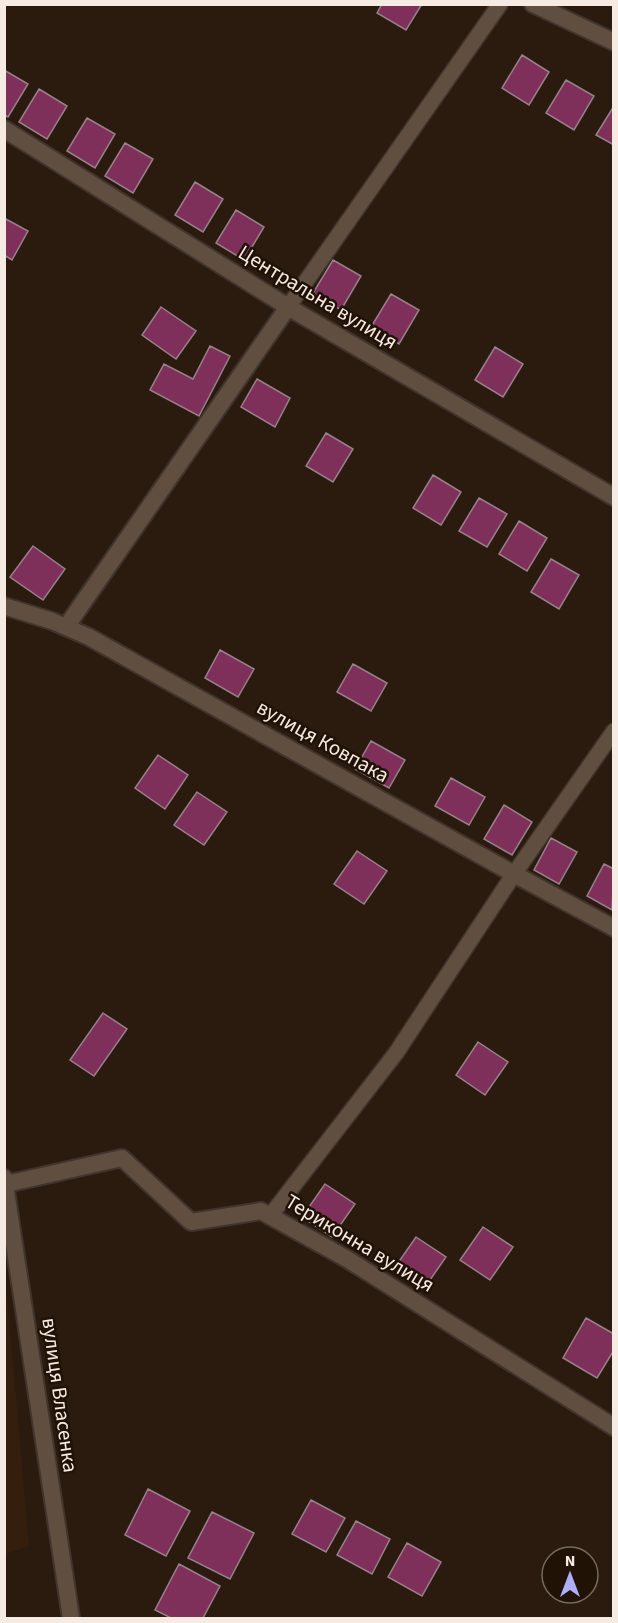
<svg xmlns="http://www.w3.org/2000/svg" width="618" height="1623" viewBox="0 0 618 1623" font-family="'Source Sans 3',sans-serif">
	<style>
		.built { fill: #341f0e }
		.building { fill: #7e305a; stroke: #98808b; stroke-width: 1.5 }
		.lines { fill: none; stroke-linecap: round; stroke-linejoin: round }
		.service-casing { stroke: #40342d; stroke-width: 18 }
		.minor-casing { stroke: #40342d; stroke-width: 20 }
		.service { stroke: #604f40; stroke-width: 15 }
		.minor { stroke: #604f40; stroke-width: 16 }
		.labels { text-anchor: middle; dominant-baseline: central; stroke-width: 5; stroke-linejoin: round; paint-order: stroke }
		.street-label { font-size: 21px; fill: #f6ebe3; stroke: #211206 }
	</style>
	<rect width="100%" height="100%" fill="#2b1b0f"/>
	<!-- built -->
	<path class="built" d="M4,1293L7,1295L29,1546L5,1554Z"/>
	<!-- building -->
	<path class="building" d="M382,4H422L406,30L377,13Z
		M522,55L549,72L529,105L502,88Z
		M4,70L28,84L8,117L4,115Z
		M566,80L594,96L574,130L546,113Z
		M39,89L67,106L47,139L19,122Z
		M614,106V145L596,135Z
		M87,118L115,134L95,168L67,151Z
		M125,143L153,159L133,193L105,176Z
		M195,182L223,199L203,232L175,215Z
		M236,210L264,227L244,260L216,243Z
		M4,218L28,231L12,260L4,255Z
		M333,260L361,276L341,310L313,293Z
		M391,294L419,310L399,344L371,327Z
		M161,307L196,331L176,359L142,335Z
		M210,346L230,356L199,416L150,390L164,364L193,379Z
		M495,347L523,364L503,397L475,380Z
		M257,379L290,398L275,427L241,407Z
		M326,433L353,449L333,482L306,466Z
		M433,475L461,492L441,525L413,508Z
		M479,498L507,514L487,547L459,531Z
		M519,521L547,538L527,571L499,554Z
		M33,546L65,569L43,600L10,577Z
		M551,559L579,575L559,609L531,592Z
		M220,650L254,669L238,697L205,678Z
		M353,664L387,683L371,711L337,692Z
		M371,741L405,760L389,788L355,769Z
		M158,755L188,775L165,809L135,788Z
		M451,778L485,797L469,825L435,806Z
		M197,792L227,812L204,845L174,825Z
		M504,805L532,822L512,855L484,839Z
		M551,838L577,852L559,884L534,870Z
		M357,851L387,871L364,904L334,884Z
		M604,864L614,869L612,910L587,896Z
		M103,1013L127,1029L94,1076L70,1060Z
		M478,1042L508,1062L485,1095L456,1075Z
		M325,1184L355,1204L332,1237L302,1217Z
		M483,1227L513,1247L490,1280L460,1260Z
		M416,1237L446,1257L423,1290L393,1270Z
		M586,1318L614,1334V1350L597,1378L563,1358Z
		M148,1489L190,1511L166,1556L125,1535Z
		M311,1500L345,1518L326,1552L292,1534Z
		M212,1512L254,1533L230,1579L188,1558Z
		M356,1521L390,1539L372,1574L337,1555Z
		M407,1543L441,1562L422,1596L388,1577Z
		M179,1564L220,1586L203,1618H171L155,1610Z"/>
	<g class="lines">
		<defs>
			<path id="service" d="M288,307L500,4
				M270,1216L396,1053L514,874L614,731"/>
			<path id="minor" d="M533,4L614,42
				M4,129L288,307L614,497
				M4,606L52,621L89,637L514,874L614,928
				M66,627L288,307
				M4,1178L71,1618
				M6,1184L122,1158L191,1222L261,1211L347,1259L614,1427"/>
		</defs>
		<!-- service casing -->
		<use href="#service" class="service-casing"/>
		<!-- minor casing -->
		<use href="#minor" class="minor-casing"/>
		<!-- service -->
		<use href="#service" class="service"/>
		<!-- minor -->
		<use href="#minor" class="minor"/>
	</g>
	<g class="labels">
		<!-- street labels -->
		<g class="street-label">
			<text transform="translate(318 297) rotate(31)">Центральна вулиця</text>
			<text transform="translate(323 741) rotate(29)">вулиця Ковпака</text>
			<text transform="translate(360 1243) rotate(31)">Териконна вулиця</text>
			<text transform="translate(60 1395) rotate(82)">вулиця Власенка</text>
		</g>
	</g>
	<!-- border -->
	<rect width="618" height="1623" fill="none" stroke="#f6ebe3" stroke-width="12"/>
	<!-- north arrow -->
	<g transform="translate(570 1575)"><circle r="28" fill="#211206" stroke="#76695e" stroke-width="1.5"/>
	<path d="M0-4.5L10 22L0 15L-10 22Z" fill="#aeaefa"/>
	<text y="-9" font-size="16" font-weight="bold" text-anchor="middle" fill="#f6ebe3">N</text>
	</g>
</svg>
